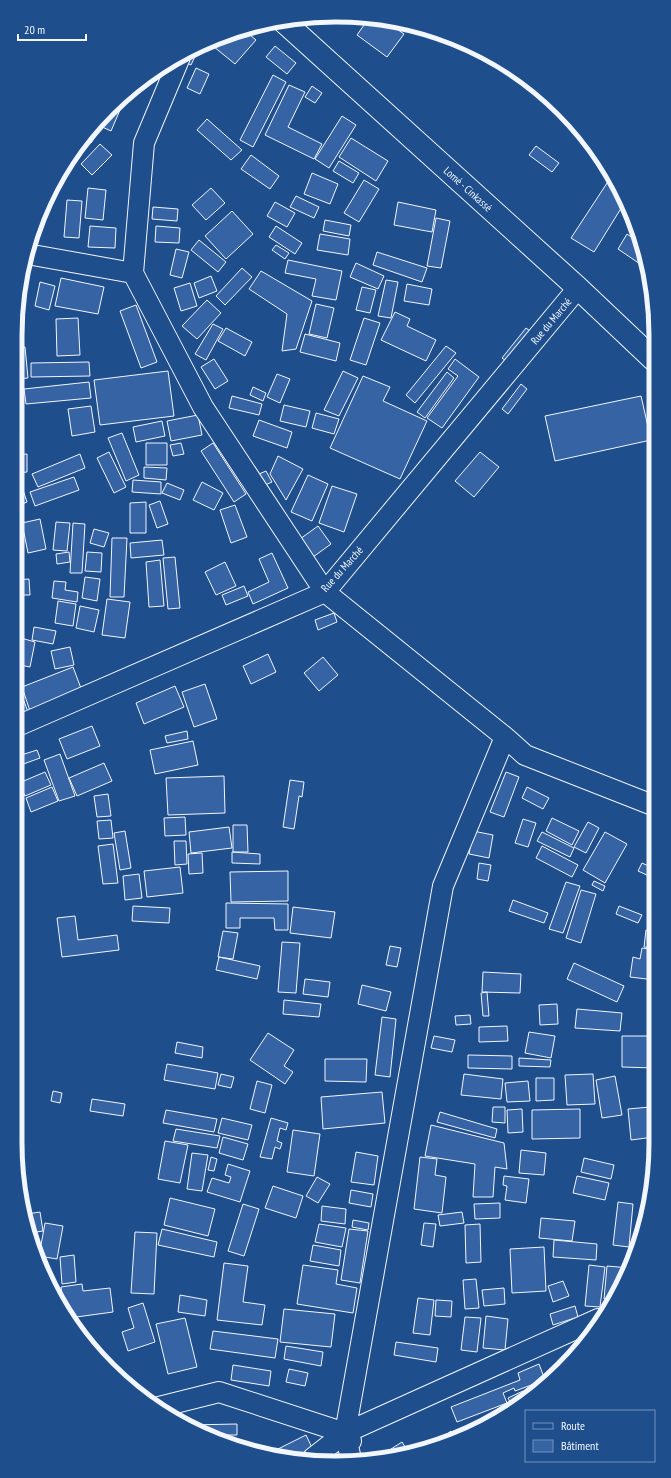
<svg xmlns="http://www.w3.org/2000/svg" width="671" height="1478" viewBox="0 0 671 1478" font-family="'PT Sans Narrow',sans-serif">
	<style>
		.building { fill: #3563a3; stroke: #f2f6ff }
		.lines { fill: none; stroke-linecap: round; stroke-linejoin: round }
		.minor-casing { stroke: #f2f6ff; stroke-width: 22 }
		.trunk-casing { stroke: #f2f6ff; stroke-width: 24 }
		.minor { stroke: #1f4e8c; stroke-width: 20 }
		.trunk { stroke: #1f4e8c; stroke-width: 22 }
		.labels { text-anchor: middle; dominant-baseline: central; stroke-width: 3; stroke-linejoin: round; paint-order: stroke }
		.street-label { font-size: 11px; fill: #f2f6ff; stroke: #1f4e8c }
		.rim { fill: none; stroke: #f2f6ff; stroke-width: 5 }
	</style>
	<rect width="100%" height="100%" fill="#1f4e8c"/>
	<!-- building -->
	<path class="building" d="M369,18L384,20L404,34L387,57L357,35Z
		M244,30L256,40L235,64L208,42Z
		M275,46L296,63L287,74L266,57Z
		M195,49L198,50L191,65L185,62L190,51Z
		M196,68L209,74L200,94L187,88Z
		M273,75L286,82L253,147L240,140Z
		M289,85L305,92L288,127L322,144L314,159L265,135Z
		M312,86L322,93L315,103L305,97Z
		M118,101L123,103L111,131L98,125L102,118L109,109Z
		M342,116L356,125L329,168L315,159Z
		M207,119L242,150L231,160L197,130Z
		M94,127L99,131L91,143L85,138Z
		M351,138L388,161L376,181L339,157Z
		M100,144L112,155L92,175L81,164Z
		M536,146L559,163L552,172L529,155Z
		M251,155L279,176L270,189L241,169Z
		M339,161L359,173L353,183L333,171Z
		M312,173L338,184L330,204L304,194Z
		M611,177L625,202L594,252L571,238Z
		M364,180L379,189L359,222L344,213Z
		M88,188L106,190L103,220L85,218Z
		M211,188L225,203L206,220L192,205Z
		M296,196L319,207L314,218L290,207Z
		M67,200L82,201L79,238L64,237Z
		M275,202L295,213L287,227L267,216Z
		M398,202L436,210L432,232L394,225Z
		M153,207L178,209L177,221L152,219Z
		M232,211L253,234L226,259L205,236Z
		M436,218L450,221L441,268L427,266Z
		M325,220L351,225L349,236L323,231Z
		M90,226L116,228L115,248L88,247Z
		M156,226L180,228L179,243L155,242Z
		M276,226L302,243L295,254L269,237Z
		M636,228L638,237L632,233Z
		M320,234L350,239L348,255L317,250Z
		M627,234L640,243L646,268L618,249Z
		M199,240L226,262L218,272L191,250Z
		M276,245L289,253L285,259L272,250Z
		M176,249L189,252L182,278L170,275Z
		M377,252L427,268L422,282L373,265Z
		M288,260L342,271L336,300L312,296L316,279L285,273Z
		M356,263L384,276L378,289L350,277Z
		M242,268L252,277L225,305L216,296Z
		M261,271L312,301L296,349L282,351L287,314L249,289Z
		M211,276L217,291L199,298L194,283Z
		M61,278L104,287L98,314L55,306Z
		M386,280L398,282L391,318L378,316Z
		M40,282L55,286L49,310L35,306Z
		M190,283L197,306L181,311L174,288Z
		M407,284L432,289L429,305L404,301Z
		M362,287L376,290L370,313L356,310Z
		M207,300L221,313L197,339L182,326Z
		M316,304L334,308L327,338L309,334Z
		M136,305L157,362L141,368L120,311Z
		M395,312L410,319L407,326L436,340L426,361L381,340Z
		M78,318L80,355L57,356L56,319Z
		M364,318L380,323L366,365L350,360Z
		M213,324L223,329L206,360L195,354Z
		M226,328L252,342L245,356L218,341Z
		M526,328L534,334L510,364L502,358Z
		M305,334L340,343L336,361L300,352Z
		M446,346L456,353L415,403L406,395Z
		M15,347H25L28,378L15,379Z
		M214,359L228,381L215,389L201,367Z
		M455,359L479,377L442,428L427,418L458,376L448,369Z
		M89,362L90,376L31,377V363Z
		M168,371L174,416L100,425L94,380Z
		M343,371L358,378L339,416L324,410Z
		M447,372L454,378L425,418L417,412Z
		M277,374L290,379L280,403L267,397Z
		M363,376L390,387L383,401L427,421L400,479L330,448Z
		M89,382L91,398L26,404L24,389Z
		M521,384L527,389L508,414L502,409Z
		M253,387L266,393L263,401L250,395Z
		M20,390L23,402L15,404V391Z
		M232,396L262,404L259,415L229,408Z
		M641,396L651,440L555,461L545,416Z
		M284,405L310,411L306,427L280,421Z
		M91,406L95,432L72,436L68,409Z
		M15,408H17L22,422L15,425Z
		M316,413L339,419L334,434L312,428Z
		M198,415L202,435L171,441L167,421Z
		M259,420L292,432L287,448L253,436Z
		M162,421L165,436L136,442L133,427Z
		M122,433L139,475L126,481L108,438Z
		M146,443H167V465H146Z
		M181,443L184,454L173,456L170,445Z
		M213,443L246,494L234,502L201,451Z
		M109,452L126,487L114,493L97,458Z
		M480,452L499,467L474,497L455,481Z
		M27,454V472L15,473V455Z
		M80,454L85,468L38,487L32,474Z
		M278,456L303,469L286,500L270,474Z
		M144,467L167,468L166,480L144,478Z
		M266,471L272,482L265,485L259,474Z
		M308,475L328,484L312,521L291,512Z
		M74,477L79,490L35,506L30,492Z
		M133,480L161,482V494L132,492Z
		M202,482L223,493L214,510L193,500Z
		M167,483L184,490L180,500L162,493Z
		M332,486L357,494L344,532L319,523Z
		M23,490L27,502L15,507V493Z
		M160,501L168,524L157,528L149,505Z
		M146,502V533H130V503Z
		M235,505L247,537L231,543L220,510Z
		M40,519L46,549L28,553L22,523Z
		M56,522L70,523L67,551L53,550Z
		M73,523L85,524L82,573H70Z
		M318,526L331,544L313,557L300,539Z
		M94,529L109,533L104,547L90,543Z
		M112,538H127L124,597H110Z
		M162,540L164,555L131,558L130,543Z
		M69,552L70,562L57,564L56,554Z
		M87,552L102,553L101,572L85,571Z
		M272,553L288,588L253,604L248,592L269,582L259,559Z
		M175,557L180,608L168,609L163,558Z
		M160,560L164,606L149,607L146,562Z
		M225,562L236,586L216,595L205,572Z
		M85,577L100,579L97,601L82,598Z
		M29,579L30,595H15V580Z
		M54,581L66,582L65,590L78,592L77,602L52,598Z
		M244,586L248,596L226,605L222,595Z
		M107,599L130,602L125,638L102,635Z
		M58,601L76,604L73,626L55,623Z
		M80,606L99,610L94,632L76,628Z
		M334,613L337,622L318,630L315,620Z
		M34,627L56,631L53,644L32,640Z
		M21,638L35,642L30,667L15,664Z
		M70,647L74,665L55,669L51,651Z
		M268,654L276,672L251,684L243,666Z
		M323,657L338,675L319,691L304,673Z
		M73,667L82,691L30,711L22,687Z
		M205,684L217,719L194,727L182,692Z
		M18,685L28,712L15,717V686Z
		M175,686L184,707L144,724L136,703Z
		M92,726L100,746L67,759L59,739Z
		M187,731L188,739L167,743L165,736Z
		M193,741L198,765L155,774L150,750Z
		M37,750L40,758L15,767V757Z
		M60,754L75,796L59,801L44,760Z
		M104,763L112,781L77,796L69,778Z
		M45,772L51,785L25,796L19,783Z
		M506,772L519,777L504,817L490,812Z
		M224,776L225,813L168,815L166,778Z
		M290,780L304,782L302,797L299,796L294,829L283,827Z
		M52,787L58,801L31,812L26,798Z
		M527,787L549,798L543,809L522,798Z
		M108,794L111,816L97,817L94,796Z
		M185,817L186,835L165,836L164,818Z
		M552,818L579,831L572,845L546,831Z
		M523,819L536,823L528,847L515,843Z
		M111,820L113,838L99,839L97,821Z
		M588,822L599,828L586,853L574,847Z
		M233,825H247L248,852H233Z
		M229,827L232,848L191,853L189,832Z
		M125,831L131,868L120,870L114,833Z
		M473,831L493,835L489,858L469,854Z
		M542,832L574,848L570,857L537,841Z
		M605,832L627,844L605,883L583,870Z
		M174,841H186L187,864L175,865Z
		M113,844L118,883L103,884L98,846Z
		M542,846L578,865L572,877L536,858Z
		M232,852L260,854V864L232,863Z
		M202,853L203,873L189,874L188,854Z
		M479,863L491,865L488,881L477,879Z
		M642,863L653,868L649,876L638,871Z
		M180,867L183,893L147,897L144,871Z
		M288,871V901L231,902L230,872Z
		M139,874L142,898L125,900L123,876Z
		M594,881L605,886L603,891L592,885Z
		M566,882L580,886L563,933L549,929Z
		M581,890L596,894L581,943L566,938Z
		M513,900L548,913L544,923L509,911Z
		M226,903L288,904V930H275L274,918H240V928H226Z
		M133,906L170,908L169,923L132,921Z
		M619,906L642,915L638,923L616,914Z
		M293,907L335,912L331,938L290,933Z
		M75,916L78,940L117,935L119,950L62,957L57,918Z
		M646,930L655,932V948L644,947Z
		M223,931L238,933L233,959L218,957Z
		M282,942L300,943L296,993L278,992Z
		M390,946L401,948L397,967L386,965Z
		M642,948L655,950V980L630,977L633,957L640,959Z
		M219,957L260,966L257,979L216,970Z
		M574,963L624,986L617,1002L567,979Z
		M483,972L521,974L520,993L482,992Z
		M305,979L330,982L328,997L303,994Z
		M362,985L391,992L386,1011L358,1004Z
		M487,992L489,1016H483L481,993Z
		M284,1000L321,1004L319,1017L283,1014Z
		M557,1004L558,1024L540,1025L539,1005Z
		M577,1009L622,1013L620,1031L575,1028Z
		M470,1015L471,1024L456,1025L455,1016Z
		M382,1017L396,1019L390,1077L375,1075Z
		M507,1026L508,1041L479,1042V1027Z
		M529,1032L555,1036L551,1058L525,1053Z
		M268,1033L294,1050L284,1066L293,1072L285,1084L250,1060Z
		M434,1036L455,1040L452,1052L431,1048Z
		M622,1036H655V1068L622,1067Z
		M177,1042L203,1047L202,1058L175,1053Z
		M468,1055L512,1056V1069L468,1068Z
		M519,1058L551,1060L550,1067L519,1066Z
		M325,1059H367L366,1082L325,1081Z
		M167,1064L218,1073L215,1089L164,1080Z
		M221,1074L234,1077L231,1088L218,1085Z
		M464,1074L503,1079L501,1099L461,1095Z
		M593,1074L595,1104L567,1105L565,1075Z
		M615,1076L622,1115L602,1118L596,1080Z
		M536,1078H554V1100L536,1101Z
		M257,1081L272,1085L265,1113L250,1109Z
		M528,1081L530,1101L507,1102L505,1083Z
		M53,1091L62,1093L60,1103L51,1101Z
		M382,1092L385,1123L323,1129L321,1097Z
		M92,1099L125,1104L123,1116L90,1111Z
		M493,1107H505V1123L492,1122Z
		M650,1107L654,1137L631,1140L628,1109Z
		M522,1109L523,1132L508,1133L507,1110Z
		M580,1109V1138L532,1139V1110Z
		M166,1110L217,1119L214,1132L163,1123Z
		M440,1112L497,1129L495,1138L437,1122Z
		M222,1118L252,1125L248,1140L218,1133Z
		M271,1118L288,1123L286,1130L280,1128L277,1141L282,1143L280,1149L275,1147L272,1159L260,1157Z
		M431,1125L504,1143L507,1169L495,1167L493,1197H473L475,1164L425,1156Z
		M176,1129L220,1136L217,1148L173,1141Z
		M293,1130L320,1134L314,1176L287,1172Z
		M223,1137L248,1144L243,1160L219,1153Z
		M165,1141L188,1145L180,1183L158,1179Z
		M521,1150L546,1153L544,1175L519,1173Z
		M356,1152L378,1156L374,1185L351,1182Z
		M192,1153L208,1155L202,1191L187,1189Z
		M211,1157L217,1159L214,1171L208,1170Z
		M420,1157L437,1159L435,1175L446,1177L442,1213L414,1209Z
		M584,1158L614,1165L611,1179L581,1172Z
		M228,1164L250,1171L240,1202L207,1192L212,1178L229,1183L231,1177L225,1175Z
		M504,1176L529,1179L526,1203L505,1200L507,1186L503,1185Z
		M577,1176L609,1183L605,1200L573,1193Z
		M317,1177L330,1184L318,1203L306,1196Z
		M273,1186L303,1196L296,1218L265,1208Z
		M351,1190L373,1194L371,1207L349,1203Z
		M170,1198L215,1209L208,1236L164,1225Z
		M618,1202L633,1204L629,1247L613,1245Z
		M500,1203V1218L475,1219L474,1204Z
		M243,1204L259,1209L244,1256L228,1251Z
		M322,1206L346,1209L345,1224L321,1221Z
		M40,1212L43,1231L30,1233L27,1214Z
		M462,1212L464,1223L440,1226L438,1215Z
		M541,1218L575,1221L572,1241L539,1238Z
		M353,1220L369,1223L368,1230L352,1227Z
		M45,1223L63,1226L57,1259L39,1256Z
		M424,1223L436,1224L433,1247L421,1245Z
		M319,1224L346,1228L342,1247L315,1242Z
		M480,1224L481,1262L466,1263L465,1225Z
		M162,1229L217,1242L214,1257L158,1245Z
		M349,1229L368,1231L360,1283L341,1280Z
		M135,1232L157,1233L154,1294L131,1293Z
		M554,1240L597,1244L596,1260L553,1257Z
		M313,1245L341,1250L339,1266L310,1261Z
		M544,1247L546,1291L512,1293L510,1249Z
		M74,1255L76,1282L62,1284L60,1257Z
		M224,1263L248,1266L243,1302L265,1305L262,1325L217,1320Z
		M303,1265L338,1270L336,1284L357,1288L353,1313L297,1304Z
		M589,1265L605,1267L600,1307L585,1306Z
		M607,1266L630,1268L610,1299H604Z
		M476,1279L479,1308L465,1309L463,1280Z
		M563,1281L569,1296L553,1302L548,1286Z
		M82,1284L83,1291L110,1288L113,1312L69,1318L64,1311L61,1287Z
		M504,1288L505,1304L484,1306L482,1290Z
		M180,1295L207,1300L205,1316L178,1312Z
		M418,1298L434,1300L430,1335L413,1333Z
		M436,1300L452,1301L451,1317L435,1316Z
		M143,1303L155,1342L128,1351L122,1332L134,1328L128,1308Z
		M575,1306L578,1317L553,1325L550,1314Z
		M284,1309L335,1314L331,1347L280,1342Z
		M486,1316L508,1319L505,1350L483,1348Z
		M465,1317L481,1318L477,1352L461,1350Z
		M185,1318L197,1367L168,1374L156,1324Z
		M213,1331L278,1339L275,1358L210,1349Z
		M396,1342L438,1348L436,1362L394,1355Z
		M286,1346L323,1352L321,1366L284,1359Z
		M539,1364L545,1380L515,1391L514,1388L503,1393L507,1403L457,1422L451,1407L520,1380L518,1373Z
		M233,1365L271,1371L269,1386L231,1380Z
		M289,1369L308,1373L305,1386L286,1382Z
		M523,1391L525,1396L519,1401L511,1404L508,1398Z
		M510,1409L497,1419L495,1415Z
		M237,1424V1435H216L188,1425Z
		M451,1431L457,1438L447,1442L443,1437Z
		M306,1435L315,1454L308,1458L273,1457L268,1454Z
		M402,1442L409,1453L396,1456L391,1449Z"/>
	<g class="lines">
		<defs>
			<path id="minor" d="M180,57L144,143L133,273L203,407L325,592L505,737L525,755L655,806
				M27,254L133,273
				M15,727L325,592L578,288
				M159,1407L219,1392L345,1433L351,1441
				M313,1458L345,1433L598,1319
				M351,1459L345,1433L443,886L505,737"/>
			<path id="trunk" d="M282,20L578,288L653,359"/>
		</defs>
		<!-- minor casing -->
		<use href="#minor" class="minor-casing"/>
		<!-- trunk casing -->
		<use href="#trunk" class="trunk-casing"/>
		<!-- minor -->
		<use href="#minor" class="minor"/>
		<!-- trunk -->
		<use href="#trunk" class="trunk"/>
	</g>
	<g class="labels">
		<!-- street labels -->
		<g class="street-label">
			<text transform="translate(468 189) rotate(42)">Lomé - Cinkassé</text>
			<text transform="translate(551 321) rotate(-50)">Rue du Marché</text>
			<text transform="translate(342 569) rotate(-48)">Rue du Marché</text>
		</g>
	</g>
	<!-- crop -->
	<path d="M0 0H671V1478H0ZM335 22H336A313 313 0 0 1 649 335V1143A313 313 0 0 1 336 1456H335A313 313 0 0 1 22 1143V335A313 313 0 0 1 335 22Z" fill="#1f4e8c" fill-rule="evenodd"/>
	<path class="rim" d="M335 22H336A313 313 0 0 1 649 335V1143A313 313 0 0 1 336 1456H335A313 313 0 0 1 22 1143V335A313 313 0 0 1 335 22Z"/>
	<!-- legend -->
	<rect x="525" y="1410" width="130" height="52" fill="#1f4e8c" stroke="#7391ba"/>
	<rect x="533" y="1423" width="20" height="6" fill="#1f4e8c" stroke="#7391ba"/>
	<text x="561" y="1430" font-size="12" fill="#f2f6ff">Route</text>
	<rect x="533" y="1440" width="20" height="12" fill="#3563a3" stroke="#7391ba"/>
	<text x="561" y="1450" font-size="12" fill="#f2f6ff">Bâtiment</text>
	<!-- scale -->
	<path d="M18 34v6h68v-6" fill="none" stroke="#f2f6ff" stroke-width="2"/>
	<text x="24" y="34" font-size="12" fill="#f2f6ff" stroke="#1f4e8c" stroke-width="3" paint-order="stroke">20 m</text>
</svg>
